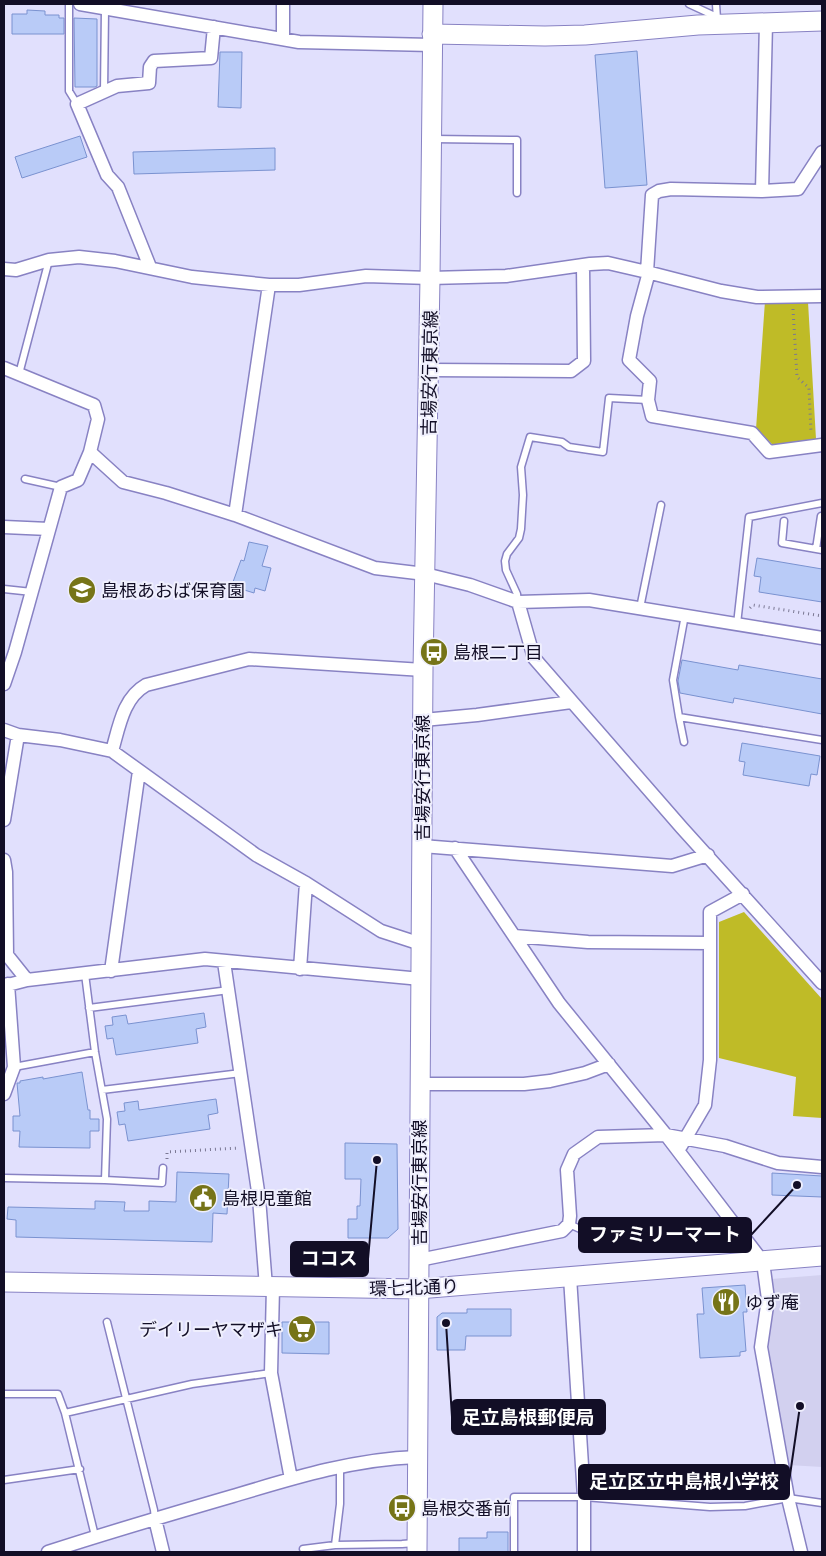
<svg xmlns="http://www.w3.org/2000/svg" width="826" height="1556" viewBox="0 0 826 1556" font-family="Manrope,'Noto Sans JP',sans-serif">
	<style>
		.built { fill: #d2d0ef }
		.green { fill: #bfbb27 }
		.building { fill: #b9cbf7; stroke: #7a92d0 }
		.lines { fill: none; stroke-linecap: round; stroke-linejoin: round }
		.lane-casing { stroke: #8882c3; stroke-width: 9 }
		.street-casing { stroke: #8882c3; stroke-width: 15 }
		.secondary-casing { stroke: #8882c3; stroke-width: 21 }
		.path { stroke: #7b7893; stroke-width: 3; stroke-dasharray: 1 4; stroke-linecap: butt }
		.lane { stroke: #fff; stroke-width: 6 }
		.street { stroke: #fff; stroke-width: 12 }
		.secondary { stroke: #fff; stroke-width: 19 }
		.labels { text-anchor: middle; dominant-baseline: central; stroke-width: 4; stroke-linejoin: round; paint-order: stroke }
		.street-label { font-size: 18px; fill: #120e26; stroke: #efeffd }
		.poi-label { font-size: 18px; fill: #120e26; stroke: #efeffd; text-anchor: start }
		.leader { fill: none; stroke: #120e26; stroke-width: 2 }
		.callout-dot { fill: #120e26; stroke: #efeffd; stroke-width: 2 }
		.callout { fill: #120e26; stroke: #120e26; stroke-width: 2 }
		.callout-label { font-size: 19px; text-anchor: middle; font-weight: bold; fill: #fff }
	</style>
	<rect width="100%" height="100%" fill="#e1e0fd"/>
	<!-- built -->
	<path class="built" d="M822,1275V1467L788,1465L767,1346L771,1279Z"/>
	<!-- green -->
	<path class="green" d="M765,301L808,302L816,439L774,446L756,429Z
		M744,912L822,999V1118L793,1116L796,1077L719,1058V922Z"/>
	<!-- building -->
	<path class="building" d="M27,10L45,11V15H59V18H64V34H12V14H27Z
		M74,18L97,19V86L95,87H75Z
		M637,51L647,185L605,188L595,55Z
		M220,52H242L241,108L218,107Z
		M80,136L87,157L22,178L15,157Z
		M275,148V170L134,174L133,152Z
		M249,542L268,546L262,566L271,568L265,591L255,588L254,593L238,588L239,584L233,582L241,560L244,561Z
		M757,558L822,569V602L759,592L761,577L754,576Z
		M682,660L738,670L739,665L822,679V714L734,698L733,703L680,693L678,681Z
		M742,743L820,756L817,775L811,774L809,786L743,775L745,762L739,761Z
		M204,1013L206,1027L196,1029L198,1043L116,1055L113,1038L107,1039L105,1026L113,1025L112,1017L126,1015L128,1024Z
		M82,1072L88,1110H90V1119H99V1131H90V1148L19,1147L20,1131H13V1116H20L17,1083H20V1081L43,1077V1079Z
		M216,1099L218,1113L208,1115L210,1129L128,1141L125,1124L119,1125L117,1112L125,1111L124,1103L138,1101L139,1110Z
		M345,1143L397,1144L398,1229L388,1238H348V1219H357V1206H360L361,1179H345Z
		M177,1172L229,1174L227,1214L213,1213L212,1242L16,1237V1220L7,1219L8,1207L95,1209V1201L125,1202L124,1211H149V1201L176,1202Z
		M772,1173L822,1176V1197L772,1195Z
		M745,1285L747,1312H743L746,1351L740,1352V1356L700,1358L697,1314H704L702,1288Z
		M467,1309H511V1336H466L465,1350H437V1317L442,1313H467Z
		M282,1322H329V1354L282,1353Z
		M487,1532H508V1552H459V1538H487Z"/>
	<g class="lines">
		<defs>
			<path id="lane" d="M69,4V91L77,104
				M689,4L717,17
				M716,4L717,19
				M104,92L105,9
				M433,139L517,140V193
				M19,374L49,260
				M25,479L61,487
				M784,521L782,543L822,550
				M816,549L821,516
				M4,589L32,592
				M518,602L517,594L506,570L505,561L507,554L519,538L521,529L523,495L521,467L530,437L562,442L569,447L603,452L609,398L648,400
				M640,608L661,505
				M685,615L673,680L679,717L822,740
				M737,624L749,517L822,503
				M679,717L684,742
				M89,1008L229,990
				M14,1067L95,1052
				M102,1090L241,1073
				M4,1178L105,1180L107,1119L95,1052L85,974
				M105,1180L162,1183L163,1168
				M569,1224L602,1239L733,1223
				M107,1322L154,1510L155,1519
				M4,1394H58L65,1413L192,1384L271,1373
				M65,1413L95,1536
				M340,1466V1504L335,1545L402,1544L415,1543
				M4,1480L80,1469
				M303,1549L335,1545
				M514,1552V1497H584L710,1507L745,1506L788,1498L822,1503"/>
			<path id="street" d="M80,4L299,42L432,45
				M283,4V39
				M762,191L766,23
				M150,267L118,187L107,175L77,104L117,86L149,83L150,67L154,61L211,58L214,27
				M4,269L16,270L49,260L79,257L115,261L192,277L269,285H299L366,276L430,278L506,276L590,264L608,263L647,272L721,291L757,297L822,296
				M647,272L652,195L659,191L671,189L762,191L798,189L822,152
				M649,272L637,316L629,360L650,381L648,400L652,416L752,433L769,452L822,445
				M4,368L94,405L98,419L90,452L78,480L61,487L15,652L4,684
				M429,370L571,371L584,361L583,265
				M90,452L123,482L166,493L235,515L375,568L425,574L470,585L518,602L589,600L822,638
				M235,515L269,285
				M4,527L49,529
				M518,602L534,658L682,828L822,983
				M423,720L477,715L571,702
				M4,730L18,735L60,740L112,751L256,855L306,883L381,931L421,944
				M112,751C119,727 123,698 146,685L249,659L423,670
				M4,820L18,735
				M422,846L672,866L708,855
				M455,848L559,1003L666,1135L763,1262L768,1299L761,1347L788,1498L801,1552
				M4,860L6,872L7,955L27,980
				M514,936L588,942L710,943
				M224,962L259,1198L266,1287
				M300,969L306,883
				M111,971L139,771
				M4,986L27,980L205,959L421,979
				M420,1084H524L550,1081L585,1073L609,1064
				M4,1094L14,1067L8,984
				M681,1146L705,1105L710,1060V912L743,894
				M419,1260L562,1231L569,1224L570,1216L567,1170L574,1154L598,1137L666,1135L725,1146L778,1163L822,1167
				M570,1277L584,1497V1552
				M273,1287L271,1373L291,1479
				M155,1519L163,1552
				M48,1552C109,1532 171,1514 233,1496C293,1478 354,1459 417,1457"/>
			<path id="secondary" d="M432,34L545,36L585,35L698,25L822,21
				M4,1282L418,1289L822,1256
				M417,1552L423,670L430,278L433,4"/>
		</defs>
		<!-- lane casing -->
		<use href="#lane" class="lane-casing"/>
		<!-- street casing -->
		<use href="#street" class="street-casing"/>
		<!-- secondary casing -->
		<use href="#secondary" class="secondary-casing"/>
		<!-- path -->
		<path class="path" d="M793,309L797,377L809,388L811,432
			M750,608L753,605L822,616
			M167,1159V1152L239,1148"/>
		<!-- lane -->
		<use href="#lane" class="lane"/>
		<!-- street -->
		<use href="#street" class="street"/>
		<!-- secondary -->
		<use href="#secondary" class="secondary"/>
	</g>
	<!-- icons -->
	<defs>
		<symbol id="school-disc" viewBox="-11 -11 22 22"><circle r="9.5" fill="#767418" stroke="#efeffd"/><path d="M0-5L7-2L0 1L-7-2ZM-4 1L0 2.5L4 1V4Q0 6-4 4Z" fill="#fff"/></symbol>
		<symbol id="bus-disc" viewBox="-11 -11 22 22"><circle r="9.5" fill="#767418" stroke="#efeffd"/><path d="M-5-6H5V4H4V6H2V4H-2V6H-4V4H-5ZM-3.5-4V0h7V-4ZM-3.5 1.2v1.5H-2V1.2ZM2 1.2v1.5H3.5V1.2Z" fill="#fff"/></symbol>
		<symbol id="civic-disc" viewBox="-11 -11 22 22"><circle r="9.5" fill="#767418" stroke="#efeffd"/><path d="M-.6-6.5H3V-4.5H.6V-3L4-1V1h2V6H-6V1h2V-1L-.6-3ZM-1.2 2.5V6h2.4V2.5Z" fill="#fff"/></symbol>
		<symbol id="restaurant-disc" viewBox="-11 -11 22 22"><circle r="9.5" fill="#767418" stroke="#efeffd"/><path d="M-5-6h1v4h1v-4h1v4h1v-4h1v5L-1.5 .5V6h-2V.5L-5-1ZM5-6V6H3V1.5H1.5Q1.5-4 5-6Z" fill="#fff"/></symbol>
		<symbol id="supermarket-disc" viewBox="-11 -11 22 22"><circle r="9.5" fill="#767418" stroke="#efeffd"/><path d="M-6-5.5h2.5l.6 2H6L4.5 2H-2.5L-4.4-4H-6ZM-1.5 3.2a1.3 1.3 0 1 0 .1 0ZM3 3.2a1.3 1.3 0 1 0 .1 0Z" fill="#fff"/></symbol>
	</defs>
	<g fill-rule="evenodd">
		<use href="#school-disc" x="66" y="574" width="32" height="32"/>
		<use href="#bus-disc" x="418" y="636" width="32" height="32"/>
		<use href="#civic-disc" x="187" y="1182" width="32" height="32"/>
		<use href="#restaurant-disc" x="710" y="1286" width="32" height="32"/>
		<use href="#supermarket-disc" x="286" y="1313" width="32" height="32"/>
		<use href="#bus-disc" x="386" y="1492" width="32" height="32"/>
	</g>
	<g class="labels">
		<!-- street labels -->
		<g class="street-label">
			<text transform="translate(429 373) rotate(-89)">吉場安行東京線</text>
			<text transform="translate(422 778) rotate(-90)">吉場安行東京線</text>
			<text transform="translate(419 1183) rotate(-90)">吉場安行東京線</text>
			<text transform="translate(414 1287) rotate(-2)">環七北通り</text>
		</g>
		<!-- poi labels -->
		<g class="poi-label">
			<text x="101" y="590">島根あおば保育園</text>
			<text x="453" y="652">島根二丁目</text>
			<text x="222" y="1198">島根児童館</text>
			<text x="745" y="1302">ゆず庵</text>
			<text x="283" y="1329" text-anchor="end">デイリーヤマザキ</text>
			<text x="421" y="1508">島根交番前</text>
		</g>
	</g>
	<!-- callouts -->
	<path class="leader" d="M797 1185L751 1235M377 1160L368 1259M446 1323L452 1417M800 1406L789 1482"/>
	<g class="callout-dot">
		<circle cx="797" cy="1185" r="5"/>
		<circle cx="377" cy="1160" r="5"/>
		<circle cx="446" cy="1323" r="5"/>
		<circle cx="800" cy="1406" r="5"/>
	</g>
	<g class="callout">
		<rect x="579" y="1218" width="172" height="34" rx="5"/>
		<rect x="291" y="1242" width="77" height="34" rx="5"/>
		<rect x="452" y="1400" width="153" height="34" rx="5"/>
		<rect x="579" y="1465" width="210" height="34" rx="5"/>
	</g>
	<g class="callout-label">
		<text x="665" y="1241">ファミリーマート</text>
		<text x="329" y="1265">ココス</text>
		<text x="528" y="1424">足立島根郵便局</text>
		<text x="684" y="1488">足立区立中島根小学校</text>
	</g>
	<!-- border -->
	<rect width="826" height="1556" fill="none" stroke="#120e26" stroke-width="10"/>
</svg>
